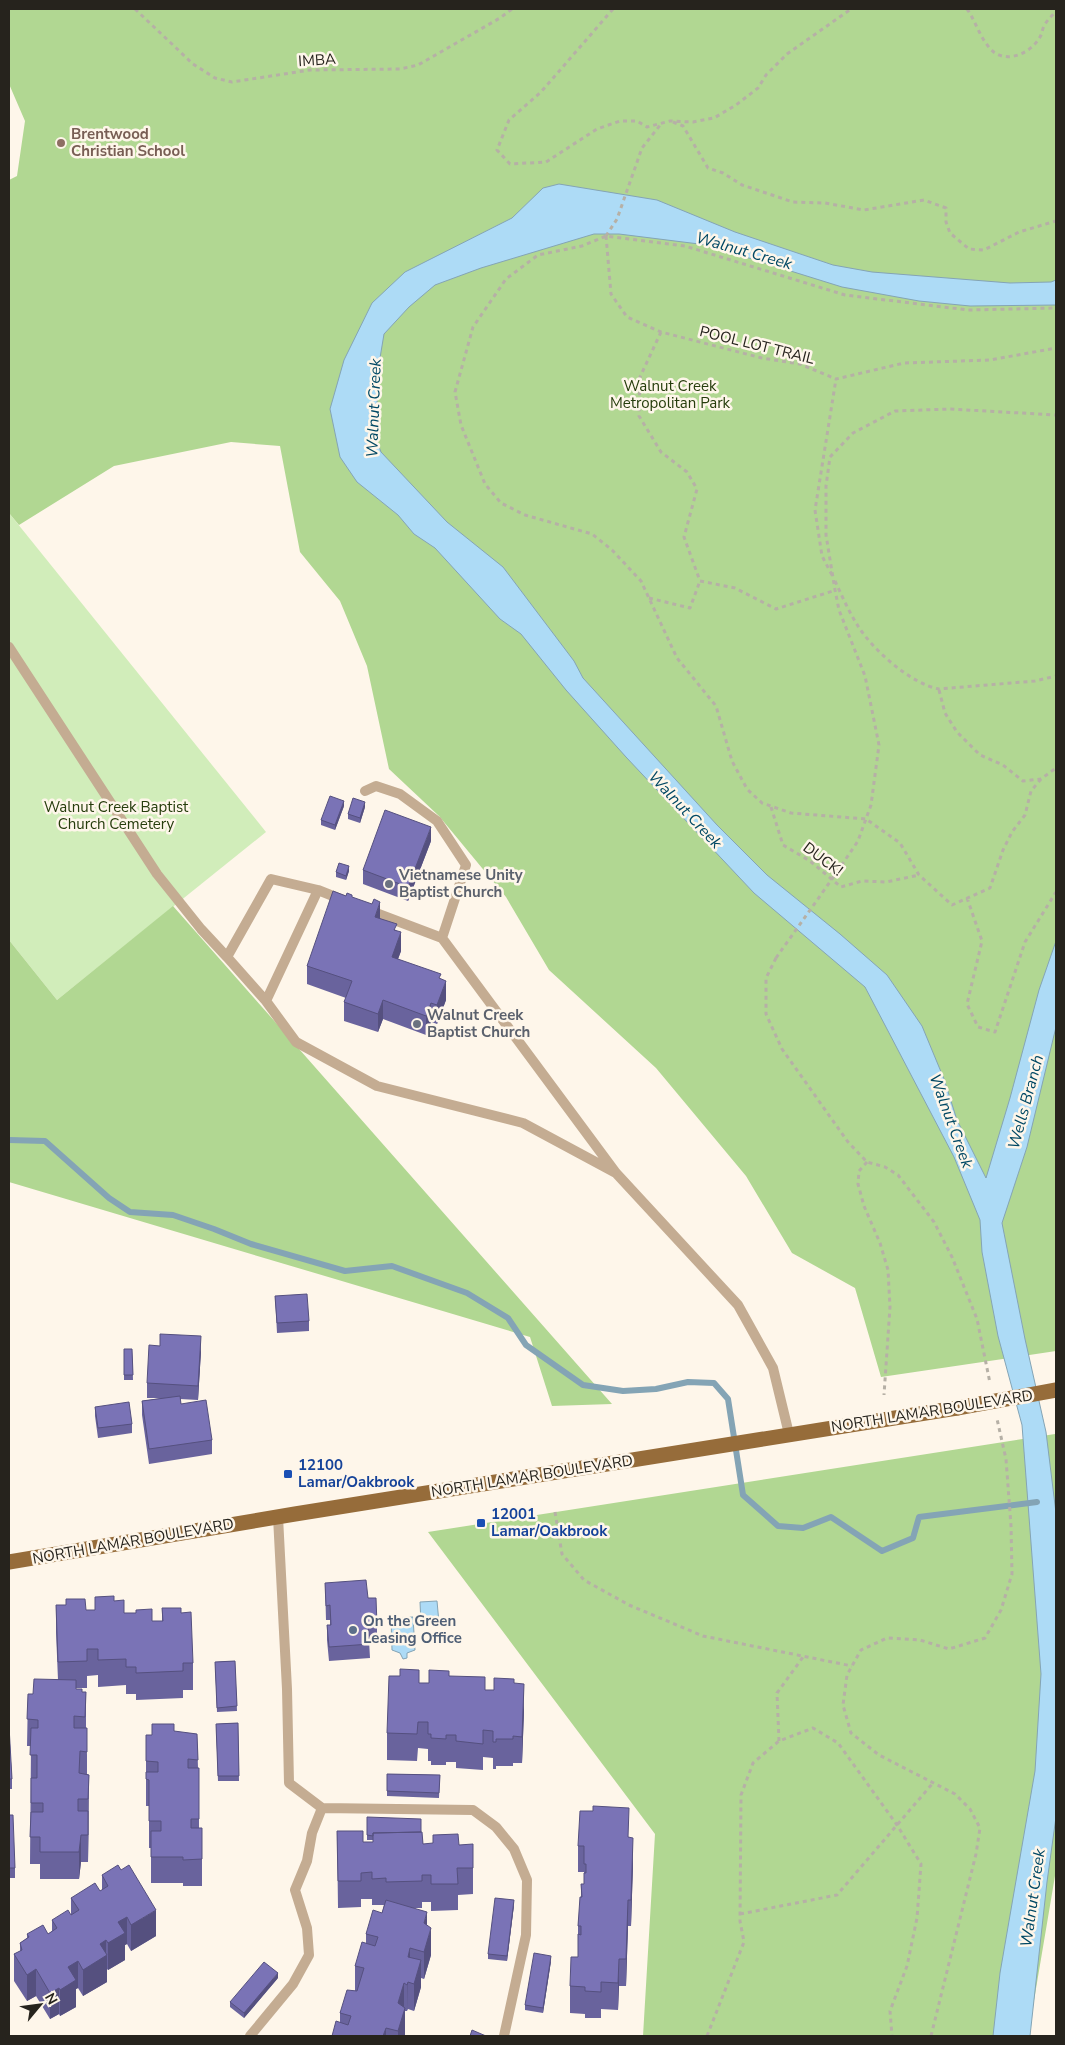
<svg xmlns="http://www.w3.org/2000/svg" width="1065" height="2045" viewBox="0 0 1065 2045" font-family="'Nunito Sans',sans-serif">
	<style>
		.green { fill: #d1edba }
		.forest { fill: #b1d792 }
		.water { fill: #addbf6; stroke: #84a4b5 }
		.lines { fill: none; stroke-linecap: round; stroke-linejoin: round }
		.stream { stroke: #84a4b5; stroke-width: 6 }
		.path { stroke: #b6b0a6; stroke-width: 3; stroke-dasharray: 4 4; stroke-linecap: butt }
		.lane { stroke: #c4ac92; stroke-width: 10 }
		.primary { stroke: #966c3a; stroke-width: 15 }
		.path-bridge { stroke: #b6b0a6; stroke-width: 3; stroke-dasharray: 4 4; stroke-linecap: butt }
		.primary-bridge { stroke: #966c3a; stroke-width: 15 }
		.wall { fill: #69639d }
		.shaded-wall { fill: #55507f }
		.building { fill: #7a73b6; stroke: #55507f }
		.education-dot { fill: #8d6e63; stroke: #fef6ea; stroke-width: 2 }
		.worship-dot { fill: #6b7280; stroke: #fef6ea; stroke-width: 2 }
		.transit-dot { fill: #1a4fb4; stroke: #fef6ea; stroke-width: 2 }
		.service-dot { fill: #5c6f8a; stroke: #fef6ea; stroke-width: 2 }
		.labels { text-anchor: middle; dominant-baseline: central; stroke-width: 5; stroke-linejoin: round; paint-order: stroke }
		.street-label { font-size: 15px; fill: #26231d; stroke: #fef6ea }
		.education-label { font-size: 15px; font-weight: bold; fill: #785e54; stroke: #fef6ea; text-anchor: start }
		.park-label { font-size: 15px; fill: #263d0c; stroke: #fef6ea }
		.worship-label { font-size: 15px; font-weight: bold; fill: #5b616d; stroke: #fef6ea; text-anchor: start }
		.transit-label { font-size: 15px; font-weight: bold; fill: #164399; stroke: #fef6ea; text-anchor: start }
		.service-label { font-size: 15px; font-weight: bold; fill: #4e5e75; stroke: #fef6ea; text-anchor: start }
		.water-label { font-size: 16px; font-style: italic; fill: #004864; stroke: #fef6ea }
	</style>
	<rect width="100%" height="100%" fill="#fef6ea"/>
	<!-- green -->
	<path class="green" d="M9,513L266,832L57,1000L9,940Z"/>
	<!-- forest -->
	<path class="forest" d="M9,9H1056V1351L881,1377L855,1288L792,1253L746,1176L656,1068L549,970L506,897L439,816L389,769L367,666L340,601L300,552L280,446L231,442L114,466L19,525L9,513V180L17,176L25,121L9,84Z
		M173,906L612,1404L552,1406L530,1337L9,1182V940L57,1000Z
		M1055,1434L1056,1870L1028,2036H643L655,1834L428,1532Z"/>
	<!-- water -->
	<path class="water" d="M559,184L657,200L735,232L833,265L872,272L1010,283L1051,282L1056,280V305L970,306L919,301L842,287L707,245L619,234H594L481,268L435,285L409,307L384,334L378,370L376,439L381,452L447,522L503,567L574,661L583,678L717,825L767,875L840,934L887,975L922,1026L944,1079L957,1120L986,1178L1010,1098L1039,990L1056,941V1027L1027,1147L1002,1223L1025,1339L1046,1432L1056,1513V1817L1047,1882L1030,2036H993L1000,1973L1035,1771L1041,1674L1022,1425L998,1336L982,1252L980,1220L954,1157L865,987L754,893L626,757L566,690L521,634L500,619L435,548L414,534L398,515L357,482L340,457L330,409L344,360L372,303L405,272L512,218L543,188Z
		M437,1601L439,1623L421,1624L420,1602Z
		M413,1617L415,1650L407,1653V1658L403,1659L400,1653L392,1650L391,1618Z"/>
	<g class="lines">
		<!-- stream -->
		<path class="stream" d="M9,1140L45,1141L109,1198L130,1212L173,1215L214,1229L251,1244L345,1271L392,1266L467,1293L508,1318L526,1345L583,1385L623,1391L656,1389L688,1382L714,1383L728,1399L743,1495L778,1526L803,1528L831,1517L882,1551L913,1538L919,1517L1037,1502"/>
		<!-- path -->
		<path class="path" d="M135,9L193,64L215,78L232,82L310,70L400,69L418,65L500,18L512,9
			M613,9L541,92L509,120L497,150L510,164L546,162L597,129L620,121H637L647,127L670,121L693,122L714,118L736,105L758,88L766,75L787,54L851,9
			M967,9C975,20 979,35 988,46C1002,66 1030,55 1040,37C1042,34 1042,30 1044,26C1047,20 1052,16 1056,11
			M673,122L683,126L708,168L723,173L742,185L793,202L825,203L864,210L924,200L946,208V222L950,233L969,249L984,250L1019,232L1056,221
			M606,236L611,294L627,317L661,332L762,358L800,364L836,379L904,363L990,360L1056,348
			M606,236L617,219L642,148L661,124
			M661,332L640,377L639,416L661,452L687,472L697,489L684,537L700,581L735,588L776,609L836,590
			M832,575L822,556L815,510L836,379
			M835,581C842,596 849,612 858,626C873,650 911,684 939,689L1035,681L1056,676
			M649,598L690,608L700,581
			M939,690L945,713L957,732L980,755L1003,765L1023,781L1041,779L1056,768
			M1041,779L1031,791L1025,815L1012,832L1003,850L990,888L952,905L919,875L900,843L866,819L791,813L762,803L747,789L732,761L716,706L677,658L641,581L612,550L592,534L525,515L501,503L485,484L461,425L455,392L473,327L506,279L538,255L582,246L606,236L685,246L845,295L968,310L1056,308
			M771,807L783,845L810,861L841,887L862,881L886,882L919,875
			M837,872L858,841L871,805L879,745L865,676L839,610L835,590L826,535V486L830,457L853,433L895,411L950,409L1056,415
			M967,898L982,941L967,1004L978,1027L995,1032L1025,942L1056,892
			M776,958L766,978V1014L782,1049L848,1142L867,1162L885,1167L898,1175L934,1222L952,1257L977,1319L990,1383
			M867,1162L859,1171L858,1184L864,1206L880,1243L888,1270L890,1307L884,1395
			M555,1512L562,1554L584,1580L629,1605L703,1636L852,1666
			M779,1741L777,1693L803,1657
			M740,1914L837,1895L933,1783
			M707,2036L744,1942L740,1921L741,1795L753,1763L779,1741L813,1728L838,1743L897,1825L921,1864L917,1918L907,1966L890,2011L892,2036
			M931,2036L976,1854L980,1828L970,1809L955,1794L879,1755L851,1733L843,1705L847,1675L861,1650L887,1638L920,1640L949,1649L985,1638L1001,1610L1012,1574L1011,1526L1006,1459L997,1419"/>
		<!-- lane -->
		<path class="lane" d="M9,647L157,874L201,929L227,957
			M365,791L376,786L400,794L437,821L466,865L442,938
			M343,900L318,890L266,1001L296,1042L377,1086L523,1123L616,1173
			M368,910L442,938L616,1173L738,1305L773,1368L789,1434
			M266,1001L227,957L271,879L318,890
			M278,1517L287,1689L289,1783L322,1808L473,1810L496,1827L514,1849L527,1880L526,1935L504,2036
			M250,2036L293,1984L309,1955L307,1928L295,1890L307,1861L312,1833L322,1808"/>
		<!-- primary -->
		<path class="primary" d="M9,1562L295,1514L957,1408"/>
		<!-- path-bridge -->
		<path class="path-bridge" d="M776,958L837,872"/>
		<!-- primary-bridge -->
		<path class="primary-bridge" d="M957,1408L1056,1390"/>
	</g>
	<!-- wall -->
	<path class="wall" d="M344,806L335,830L321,825V820Z
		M365,807L360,823L348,819V814Z
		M431,841L408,901L363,884V870Z
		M349,871L346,880L336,877V872Z
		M352,898L397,931L401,951L398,959L441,979L446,1000L437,1024L431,1022L426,1035L383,1019L378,1032L344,1021V1002L346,998L307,984V966Z
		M275,1296L309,1321V1331L277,1333Z
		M124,1349H132L133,1380H124Z
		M201,1351L198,1400L180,1399L181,1404L212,1440V1454L149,1464L142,1415V1401L161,1398H147V1383Z
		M95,1407L132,1424V1433L98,1438L95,1416Z
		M325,1583L368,1598L377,1625V1639L369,1640L370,1658L329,1661L327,1640V1625H330V1620H326Z
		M95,1597L114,1601L124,1613L152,1621H162V1608L181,1613L193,1663V1690H183V1698L136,1700V1694H126V1685L98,1687V1675L87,1676V1688H76V1689L82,1692H86V1728L87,1755V1774L89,1775L88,1862H81L79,1879H40V1864H30L31,1746H27L28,1694H33L58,1680L56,1632V1605L86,1610H95Z
		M235,1661L237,1711L217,1712L215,1662Z
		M400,1676L419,1683H429L449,1676L485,1690H494L514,1683L524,1711L522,1763H513V1766H496V1769H493V1758L483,1757V1770L456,1768V1762H446V1765H431V1761H428V1749L418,1748L417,1761L387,1760V1733Z
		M238,1723L239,1781H218L216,1724Z
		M9,1726L12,1779V1789H9Z
		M174,1732L197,1734L198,1768H199V1828H202V1886H183V1883H151V1848H149V1806H146V1735H152Z
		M387,1774L440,1775L439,1798L387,1796Z
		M9,1815L15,1868V1878H9Z
		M367,1817L421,1832L423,1844L459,1845L473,1868V1894L458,1895V1910L431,1911V1902H422V1908H413L427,1925L431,1955L424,1979L421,1978V1987L414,2011L408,2009L407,2011H405V2036H332L340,2022V2013L355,1991V1966L366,1943V1934L382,1913L384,1905H372V1899H361V1907L338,1908L337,1831L363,1842H373V1840H367Z
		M629,1837L633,1864L631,1926H628L626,1986H619L618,2010L601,2009V2018H585V2014L570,2013V1986L578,1957V1926L581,1897V1884H584V1872H578V1846Z
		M102,1875L156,1936L131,1951L127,1944L125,1945V1960L108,1970L107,1969V1982L83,1996L78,1988L76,1989V2007L60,2016L59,2014L50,2019L36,1996L27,2001L14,1981V1954L20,1951V1943L27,1938V1934H48L52,1931V1920L71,1915V1898L100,1891L102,1890Z
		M514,1905L507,1961L488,1959V1954Z
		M551,1961L543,2013L525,2010V2005Z
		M278,1978L244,2018L230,2007V2002Z"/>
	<!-- shaded-wall -->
	<path class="shaded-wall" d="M344,801V806L335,830V825Z
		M365,802V807L360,823V818Z
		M431,827V841L408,901V887Z
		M349,866V871L346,880V876Z
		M380,902V920L375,917Z
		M401,932V951L392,975V957Z
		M446,981V1000L437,1024V1005Z
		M383,1000V1019L378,1032V1014Z
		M431,1003V1022L426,1035V1016Z
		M201,1336V1351L198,1400V1386Z
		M524,1684V1711L522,1763V1737Z
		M89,1775V1801L88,1862V1835Z
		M81,1835V1862L79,1879V1852Z
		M633,1838V1864L631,1926V1900Z
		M514,1900V1905L507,1961V1956Z
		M628,1900V1926L626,1986V1959Z
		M156,1910V1936L131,1951V1925Z
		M427,1912V1939L424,1923Z
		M127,1917V1944L125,1945V1960L108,1970V1943L118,1922Z
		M431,1928V1955L424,1979V1952Z
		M106,1940V1956L107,1955V1982L83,1996V1970L100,1944Z
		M410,1948V1975L408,1983L407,2011L408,1957Z
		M551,1956V1961L543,2013V2008Z
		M619,1959V1986L618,2010V1983Z
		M421,1960V1987L414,2011V1984Z
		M78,1961V1988L76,1989V2007L60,2016V1990L68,1967Z
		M36,1969V1996L27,2001V1975Z
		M278,1973V1978L244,2018V2013Z
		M404,1983V2010L398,2003Z
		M59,1988V2014L50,2019V1993Z
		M405,2008V2036H398V2031Z
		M386,2028V2036H383Z"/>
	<!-- building -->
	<path class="building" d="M330,796L344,801L335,825L321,820Z
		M353,798L365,802L360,818L348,814Z
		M385,810L431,827L408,887L363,870Z
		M339,863L349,866L346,876L336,872Z
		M333,891L346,896L347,893L352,895V897L372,904L374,899L380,902L375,917L397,924L394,930L401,932L392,957L441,974L439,978L446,981L437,1005L431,1003L426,1016L383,1000L378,1014L344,1002L352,981L307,966Z
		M307,1294L309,1321L277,1323L275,1296Z
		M160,1334L201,1336L198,1386L147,1383L149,1345L160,1346Z
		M124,1349H132L133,1375H124Z
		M180,1396L181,1404L206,1400L212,1440L149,1449L142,1401Z
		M129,1402L132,1424L98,1428L95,1407Z
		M366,1580L368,1598H376L377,1625H368L370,1644L329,1647L327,1625H331L330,1605L326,1606L325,1583Z
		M114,1596V1601L124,1600V1613H136V1610L152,1609V1621H163L162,1608H181V1613L191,1612L193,1663H183V1671L136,1673V1667H126V1659L98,1660V1649H87V1661L58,1662L56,1605H66V1599H85L86,1610H95V1597Z
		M235,1661L237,1706L217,1708L215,1662Z
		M400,1669L419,1670V1683H429V1670L449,1671V1676L485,1677V1690H494V1678L514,1679V1683L524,1684L522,1737L513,1736V1739H496V1742H493V1731L483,1730V1744L456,1741V1735H446V1739L431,1738V1734H428V1722H418L417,1734L387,1733L389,1676H400Z
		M34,1679L76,1680V1689H82V1692H86L85,1717L74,1716V1728H87V1752L80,1751L79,1773L89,1775L88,1799H78V1811H88V1835H81L79,1852H40V1837H30L31,1812H43V1803H31V1778H37V1755H30L31,1728H38V1720L27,1719L28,1694H33Z
		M238,1723L239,1776H218L216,1724Z
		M152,1724H174V1731L197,1734L198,1760L188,1759V1768H199V1819H191V1828H202V1859L183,1860V1857H151V1831H161V1821H149V1780L146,1779V1772H158V1762L146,1761V1735H152Z
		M9,1726L12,1779H9Z
		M387,1774L440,1775L439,1793L387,1791Z
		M593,1806L629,1808L628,1837L633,1838L631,1900H628L626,1959H619L618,1983L601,1982V1992L585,1991V1987L570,1986L571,1957H578V1934L581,1935V1926H578L580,1897H582L581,1884H584V1873H586V1864H584V1846H578L580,1811H593Z
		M9,1815H13L15,1868H9Z
		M367,1817L421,1819V1832L373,1833V1836L367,1835Z
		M337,1831H363V1842H373V1833L422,1832L423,1844L433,1843V1835L458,1834L459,1845L473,1844V1868H457L458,1884H431V1875H422V1881L386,1882V1878L372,1879V1872L361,1873V1881H338Z
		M118,1865L121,1870L129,1865L156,1910L131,1925L127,1917L118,1922L125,1933L108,1943L106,1940L100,1944L107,1955L83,1970L78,1961L68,1967L76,1980L60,1990L59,1988L50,1993L36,1969L27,1975L14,1954L22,1950L20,1943L29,1937L27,1934L43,1925L48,1934L57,1928L52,1920L68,1910L71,1915L79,1910L71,1898L95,1883L100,1891L108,1886L102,1875Z
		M495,1898L514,1900L507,1956L488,1954Z
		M386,1900L427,1912L424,1923L431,1928L424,1952L410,1948L408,1957L421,1960L414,1984L408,1982L407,1985L404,1983L398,2003L405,2008L398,2031L386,2028L383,2036H332L336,2021L348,2025L351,2016L340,2013L347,1990L357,1991L364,1968L355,1966L362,1942L375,1946L378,1937L366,1934L373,1910L382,1913Z
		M534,1953L551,1956L543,2008L525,2005Z
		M264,1962L278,1973L244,2013L230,2002Z
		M472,2030L486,2036H470Z"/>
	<!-- markers -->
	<circle class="education-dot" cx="61" cy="143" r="5"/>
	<g class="worship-dot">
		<circle cx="389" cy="884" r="5"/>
		<circle cx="417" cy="1024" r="5"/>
	</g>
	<g class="transit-dot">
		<rect x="283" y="1469" width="10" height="10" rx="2.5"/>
		<rect x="476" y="1518" width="10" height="10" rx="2.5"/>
	</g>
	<circle class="service-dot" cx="353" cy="1630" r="5"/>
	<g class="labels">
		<!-- street labels -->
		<g class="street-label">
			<text transform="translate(317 60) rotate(-4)">IMBA</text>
			<text transform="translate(757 345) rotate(14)">POOL LOT TRAIL</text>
			<text transform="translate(823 859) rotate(37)">DUCK!</text>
			<text transform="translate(932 1411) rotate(-9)">NORTH LAMAR BOULEVARD</text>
			<text transform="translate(532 1476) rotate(-9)">NORTH LAMAR BOULEVARD</text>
			<text transform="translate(133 1541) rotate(-10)">NORTH LAMAR BOULEVARD</text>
		</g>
		<!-- education labels -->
		<g class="education-label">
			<text x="71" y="134">Brentwood<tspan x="71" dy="17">Christian School</tspan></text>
		</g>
		<!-- park labels -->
		<g class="park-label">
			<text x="670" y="386">Walnut Creek<tspan x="670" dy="17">Metropolitan Park</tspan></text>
			<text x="116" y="807">Walnut Creek Baptist<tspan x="116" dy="17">Church Cemetery</tspan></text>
		</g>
		<!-- worship labels -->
		<g class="worship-label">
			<text x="399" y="875">Vietnamese Unity<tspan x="399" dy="17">Baptist Church</tspan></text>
			<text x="427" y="1015">Walnut Creek<tspan x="427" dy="17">Baptist Church</tspan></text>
		</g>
		<!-- transit labels -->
		<g class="transit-label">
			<text x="298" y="1465">12100<tspan x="298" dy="17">Lamar/Oakbrook</tspan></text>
			<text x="491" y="1514">12001<tspan x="491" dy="17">Lamar/Oakbrook</tspan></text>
		</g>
		<!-- service labels -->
		<g class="service-label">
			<text x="363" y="1621">On the Green<tspan x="363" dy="17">Leasing Office</tspan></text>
		</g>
		<!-- water labels -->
		<g class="water-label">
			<text transform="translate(744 251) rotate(16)">Walnut Creek</text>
			<text transform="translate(374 408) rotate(-88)">Walnut Creek</text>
			<text transform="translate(685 810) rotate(47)">Walnut Creek</text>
			<text transform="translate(1026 1102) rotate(-75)">Wells Branch</text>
			<text transform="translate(951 1121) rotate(70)">Walnut Creek</text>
			<text transform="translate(1033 1898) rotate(-82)">Walnut Creek</text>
		</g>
	</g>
	<!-- border -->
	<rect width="1065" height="2045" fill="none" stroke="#26231d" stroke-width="20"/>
	<!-- north arrow -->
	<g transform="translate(40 2005) rotate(61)" stroke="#fef6ea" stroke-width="4" paint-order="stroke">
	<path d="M0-4L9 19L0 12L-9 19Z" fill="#26231d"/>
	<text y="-8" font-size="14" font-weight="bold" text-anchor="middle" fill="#26231d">N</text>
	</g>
</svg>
